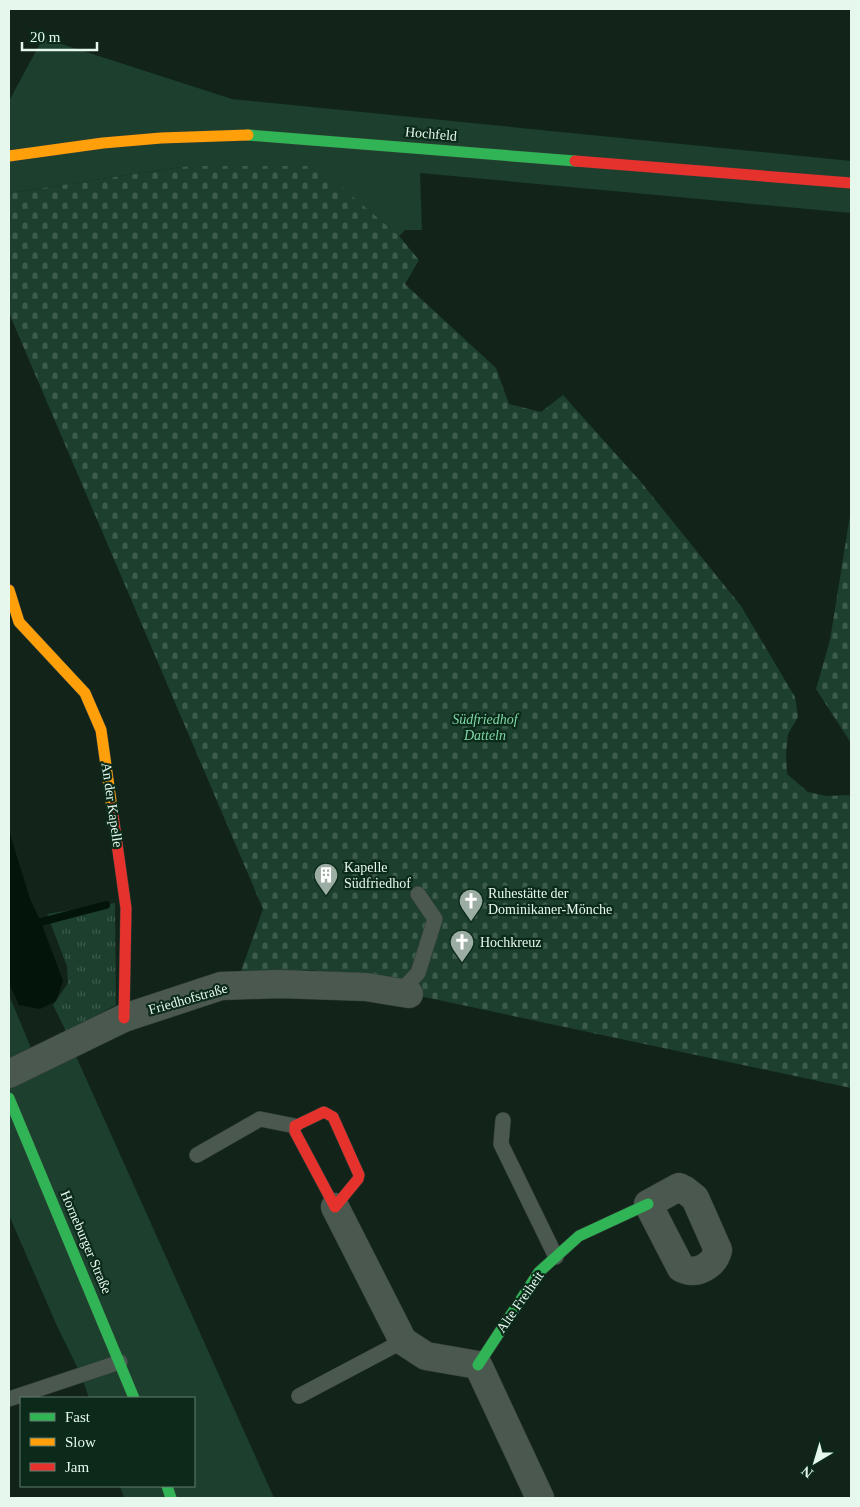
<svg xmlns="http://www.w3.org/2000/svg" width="860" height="1507" viewBox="0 0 860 1507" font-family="'Times New Roman',serif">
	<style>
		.grass { fill: #1c402d }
		.cemetery { fill: url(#cemetery-stones) }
		.park { fill: url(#park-tufts) }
		.water { fill: #03140b }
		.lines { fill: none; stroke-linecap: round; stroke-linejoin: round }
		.stream { stroke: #03140b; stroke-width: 8 }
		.lane-casing { stroke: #323f38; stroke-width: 16 }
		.street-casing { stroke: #323f38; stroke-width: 29 }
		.fast-casing { stroke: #323f38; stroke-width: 12 }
		.slow-casing { stroke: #323f38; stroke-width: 12 }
		.jam-casing { stroke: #323f38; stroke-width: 12 }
		.lane { stroke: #4b5850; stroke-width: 15 }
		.street { stroke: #4b5850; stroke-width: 28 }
		.fast { stroke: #30b455; stroke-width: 11 }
		.slow { stroke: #ff9f0a; stroke-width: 11 }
		.jam { stroke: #e5322d; stroke-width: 11 }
		.labels { text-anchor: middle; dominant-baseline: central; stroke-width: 4.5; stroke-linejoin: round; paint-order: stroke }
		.street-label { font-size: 14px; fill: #e6f8ed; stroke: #0b2a1a }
		.park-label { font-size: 14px; font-style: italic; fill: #7fd7a6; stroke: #0b2a1a }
		.poi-label { font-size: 14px; fill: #e6f8ed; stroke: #0b2a1a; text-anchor: start }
	</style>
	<defs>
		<pattern id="cemetery-stones" width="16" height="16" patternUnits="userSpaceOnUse" patternTransform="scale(1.25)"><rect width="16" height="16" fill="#1c402d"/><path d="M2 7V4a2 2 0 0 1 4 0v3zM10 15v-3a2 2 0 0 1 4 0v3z" fill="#3d5c4c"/></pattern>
		<pattern id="park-tufts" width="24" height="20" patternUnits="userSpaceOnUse" patternTransform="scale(1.25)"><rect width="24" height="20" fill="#1c402d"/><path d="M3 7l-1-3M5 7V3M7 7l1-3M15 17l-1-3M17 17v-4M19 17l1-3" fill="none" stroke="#3d5c4c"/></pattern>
	</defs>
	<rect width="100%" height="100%" fill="#12231a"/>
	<!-- grass -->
	<path class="grass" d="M43,38L232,99L851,161V213L420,173L422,230H405L399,236L316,166H188L9,193V101Z
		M9,995L31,1048L71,1045L274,1498H174L169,1486H194V1398H89L81,1375L57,1326L9,1215Z
		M120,1486H167L172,1498H124Z"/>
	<!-- cemetery -->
	<path class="cemetery" d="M188,166H317L399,236L419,260L405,284L496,368L509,404L541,412L563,395L640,481L741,606L795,697L798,717L788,734L786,753L787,774L808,792L827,796L849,795L851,800V1088L410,994L367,987L313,970L240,974L263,909L9,313V193Z
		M851,509V743L816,689L830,640Z"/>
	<!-- park -->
	<path class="park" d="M115,903L116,1005L66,1031L53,1005L68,983L67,966L47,914Z"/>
	<!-- water -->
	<path class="water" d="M9,831L30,899L41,922L63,981L56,1001L40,1009L19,1005L9,984Z"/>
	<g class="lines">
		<!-- stream -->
		<path class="stream" d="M41,922L106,905"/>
		<defs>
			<path id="lane" d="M399,993L418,973L435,919L418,894
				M503,1120L501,1144L556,1257
				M197,1155L260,1119L295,1126
				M299,1396L403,1341
				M9,1399L120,1362"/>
			<path id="street" d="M9,1074L124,1018L221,986L280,984L366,987L409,994
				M679,1187L685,1190L695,1198L718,1250C714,1266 696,1276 681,1268L648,1204Z
				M335,1207L403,1341L426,1356L478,1365L540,1498"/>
			<path id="fast" d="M248,135L575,161
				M9,1098L134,1398
				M478,1365L539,1272L579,1236L648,1204
				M167,1486L171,1498"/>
			<path id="slow" d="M9,156L103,143L161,138L248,135
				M9,590L19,622L85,693L101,730L112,808"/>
			<path id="jam" d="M575,161L851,183
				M112,808L126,908L124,1018
				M324,1112L333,1117L359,1175L358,1179L335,1207L295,1132V1126Z"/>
		</defs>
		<!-- lane casing -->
		<use href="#lane" class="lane-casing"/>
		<!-- street casing -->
		<use href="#street" class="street-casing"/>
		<!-- fast casing -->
		<use href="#fast" class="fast-casing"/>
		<!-- slow casing -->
		<use href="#slow" class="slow-casing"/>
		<!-- jam casing -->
		<use href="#jam" class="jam-casing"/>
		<!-- lane -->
		<use href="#lane" class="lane"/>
		<!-- street -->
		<use href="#street" class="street"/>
		<!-- fast -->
		<use href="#fast" class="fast"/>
		<!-- slow -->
		<use href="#slow" class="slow"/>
		<!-- jam -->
		<use href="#jam" class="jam"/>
	</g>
	<!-- icons -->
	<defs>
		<symbol id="building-pin" viewBox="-11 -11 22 30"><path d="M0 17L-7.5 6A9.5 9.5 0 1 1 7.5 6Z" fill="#9cada3" stroke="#0b2a1a"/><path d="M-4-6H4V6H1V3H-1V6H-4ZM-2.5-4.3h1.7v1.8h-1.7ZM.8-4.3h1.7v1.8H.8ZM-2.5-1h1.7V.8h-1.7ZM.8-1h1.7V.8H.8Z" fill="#fff"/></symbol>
		<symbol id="church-pin" viewBox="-11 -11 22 30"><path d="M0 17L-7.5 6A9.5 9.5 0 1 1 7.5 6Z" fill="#9cada3" stroke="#0b2a1a"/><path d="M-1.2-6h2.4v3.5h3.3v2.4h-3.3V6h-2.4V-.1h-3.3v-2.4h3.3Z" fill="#fff"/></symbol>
	</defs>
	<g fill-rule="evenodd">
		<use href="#building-pin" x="312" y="861" width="28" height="38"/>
		<use href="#church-pin" x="457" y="887" width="28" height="38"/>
		<use href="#church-pin" x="448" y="928" width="28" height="38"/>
	</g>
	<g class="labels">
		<!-- street labels -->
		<g class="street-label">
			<text transform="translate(431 134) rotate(5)">Hochfeld</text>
			<text transform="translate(112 805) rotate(82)">An der Kapelle</text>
			<text transform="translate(188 999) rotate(-16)">Friedhofstraße</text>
			<text transform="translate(86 1242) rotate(67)">Horneburger Straße</text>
			<text transform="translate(520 1302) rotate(-55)">Alte Freiheit</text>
		</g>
		<!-- park labels -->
		<g class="park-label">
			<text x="485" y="719">Südfriedhof<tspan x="485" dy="16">Datteln</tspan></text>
		</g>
		<!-- poi labels -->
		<g class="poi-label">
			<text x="344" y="867">Kapelle<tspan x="344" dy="16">Südfriedhof</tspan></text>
			<text x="488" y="893">Ruhestätte der<tspan x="488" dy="16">Dominikaner-Mönche</tspan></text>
			<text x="480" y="942">Hochkreuz</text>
		</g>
	</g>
	<!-- border -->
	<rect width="860" height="1507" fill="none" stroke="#e6f8ed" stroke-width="20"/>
	<!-- legend -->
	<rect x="20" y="1397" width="175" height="90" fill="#0b2a1a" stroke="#637c6e"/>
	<rect x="30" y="1413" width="25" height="8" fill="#30b455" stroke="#637c6e"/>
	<text x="65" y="1422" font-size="15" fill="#e6f8ed">Fast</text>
	<rect x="30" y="1438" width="25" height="8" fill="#ff9f0a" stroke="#637c6e"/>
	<text x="65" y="1447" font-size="15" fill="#e6f8ed">Slow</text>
	<rect x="30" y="1463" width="25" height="8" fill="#e5322d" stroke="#637c6e"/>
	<text x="65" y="1472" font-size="15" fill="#e6f8ed">Jam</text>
	<!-- north arrow -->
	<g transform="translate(815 1462) rotate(218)" stroke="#0b2a1a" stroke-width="4" paint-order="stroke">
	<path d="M0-4L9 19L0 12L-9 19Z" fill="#e6f8ed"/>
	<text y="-8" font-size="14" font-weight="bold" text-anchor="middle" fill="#e6f8ed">N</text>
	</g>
	<!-- scale -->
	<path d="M22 42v8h75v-8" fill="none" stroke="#e6f8ed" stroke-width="2.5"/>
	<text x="30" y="42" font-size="15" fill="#e6f8ed" stroke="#0b2a1a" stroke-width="4" paint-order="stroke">20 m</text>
</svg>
